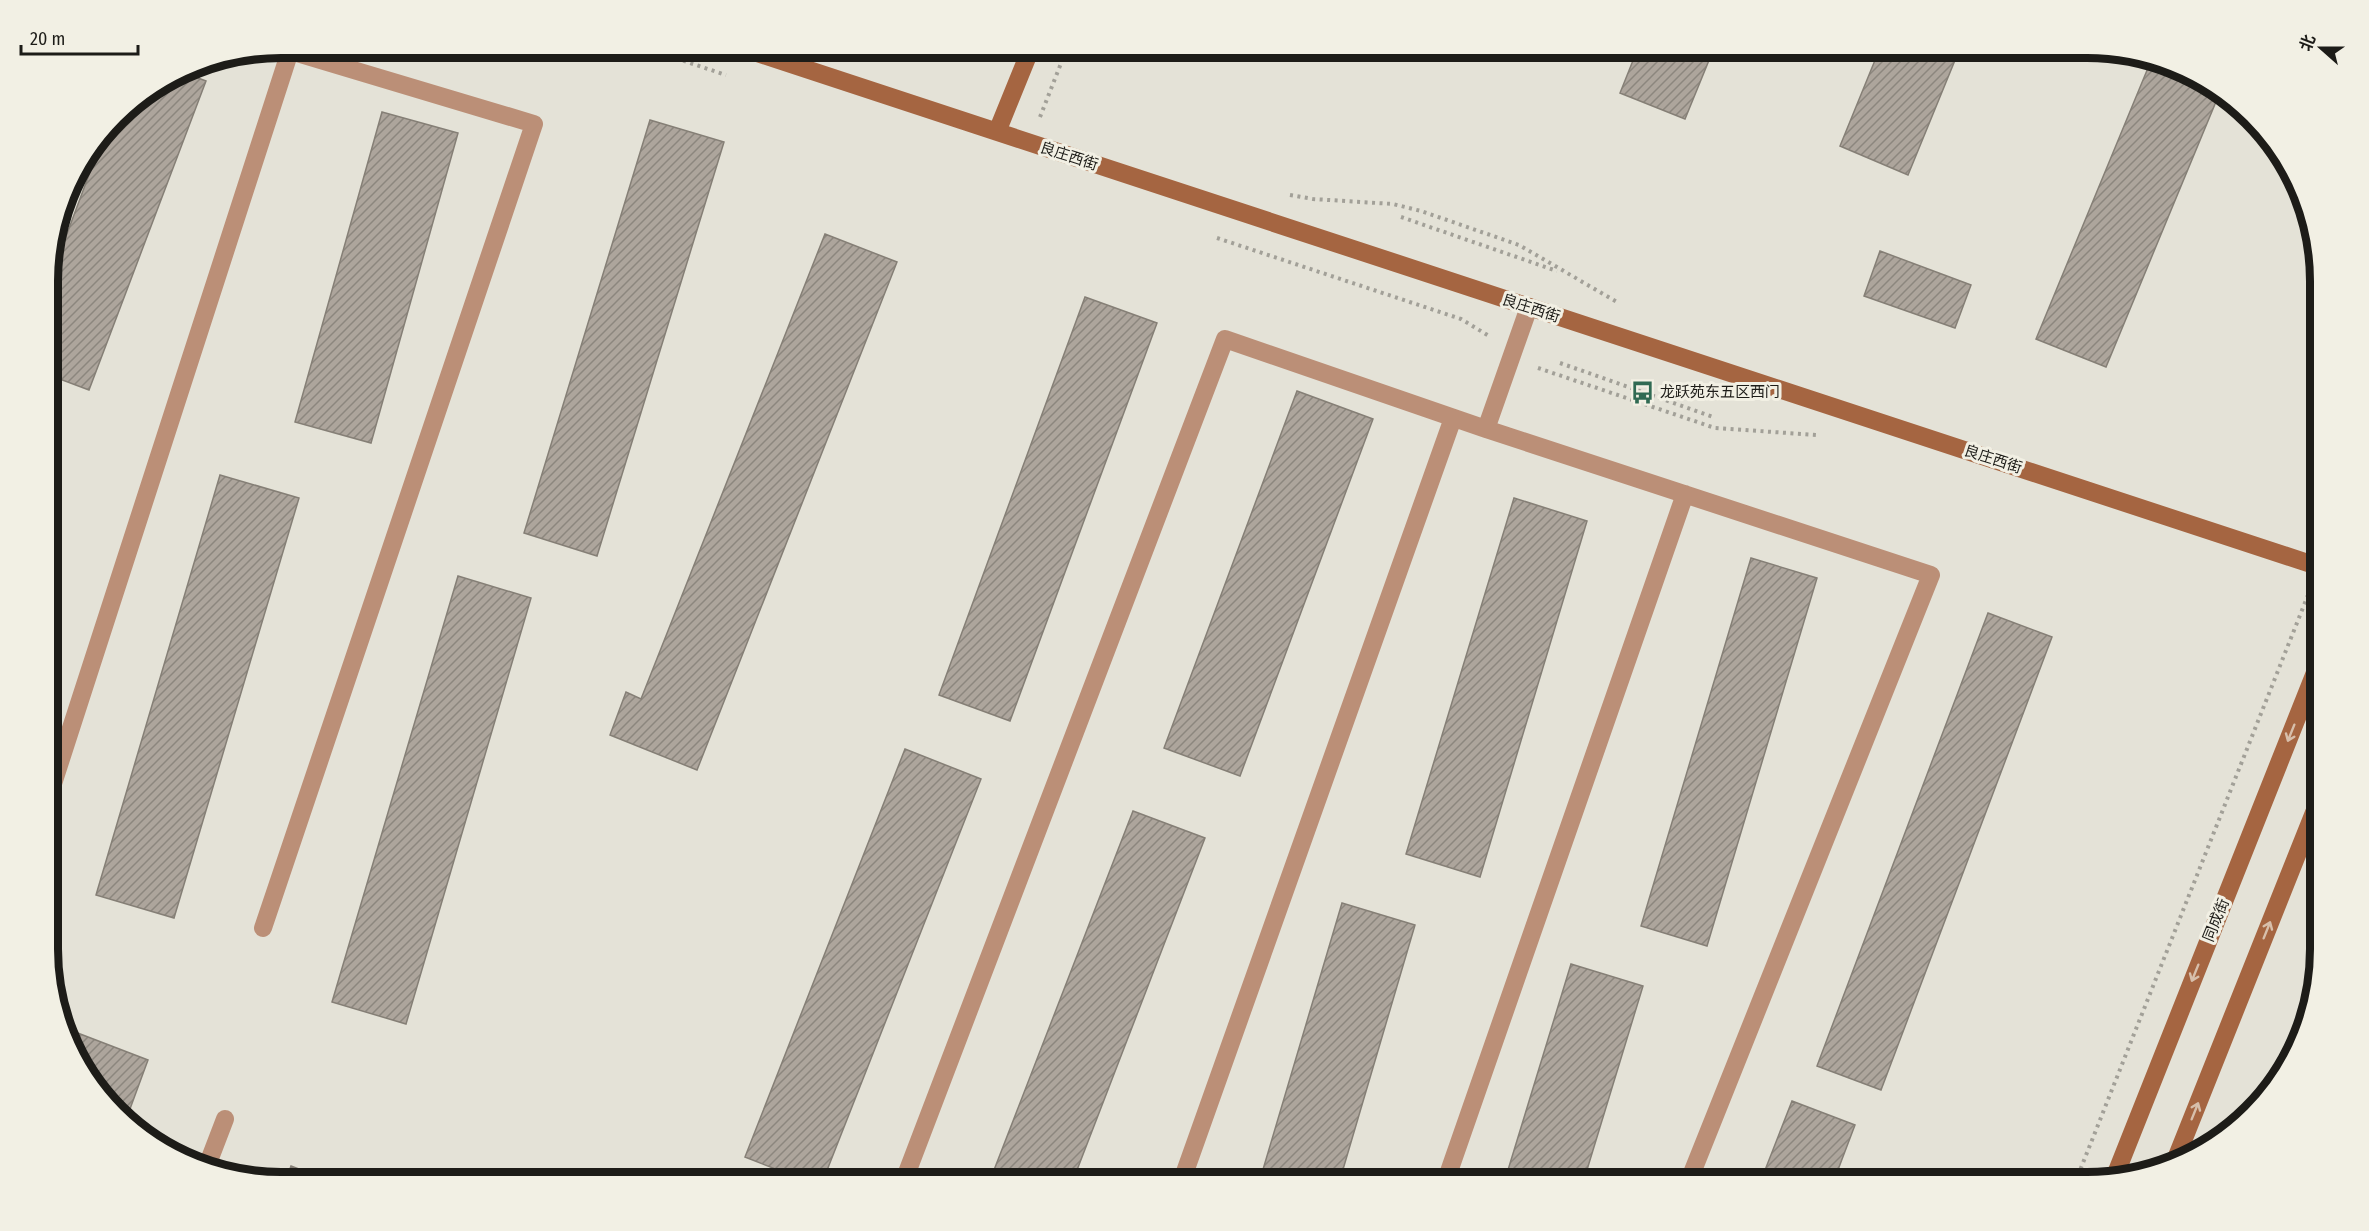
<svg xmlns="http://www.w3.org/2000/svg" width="2369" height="1231" viewBox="0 0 2369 1231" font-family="'Fira Sans Condensed','Noto Sans SC',sans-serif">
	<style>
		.building { fill: url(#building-hatch); stroke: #857f76; stroke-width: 1.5 }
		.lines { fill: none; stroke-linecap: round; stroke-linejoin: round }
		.path { stroke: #a2a098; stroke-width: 4; stroke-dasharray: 3 4.5; stroke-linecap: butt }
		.lane { stroke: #bb8f77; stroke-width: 18 }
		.secondary { stroke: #a56541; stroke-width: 18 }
		.oneway { stroke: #d7bfab }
		.labels { text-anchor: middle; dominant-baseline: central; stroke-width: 6; stroke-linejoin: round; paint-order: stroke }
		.street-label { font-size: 15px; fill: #1d1c18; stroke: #f2f0e4 }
		.poi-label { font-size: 15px; fill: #1d1c18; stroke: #f2f0e4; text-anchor: start }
		.rim { fill: none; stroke: #1d1c18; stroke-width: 8 }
	</style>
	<defs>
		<pattern id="building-hatch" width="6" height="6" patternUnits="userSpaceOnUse" patternTransform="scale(1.5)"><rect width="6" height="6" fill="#ada59c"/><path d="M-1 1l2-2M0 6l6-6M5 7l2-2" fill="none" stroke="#8c867e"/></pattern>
	</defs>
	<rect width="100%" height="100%" fill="#e4e2d7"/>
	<!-- building -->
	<path class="building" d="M1638,48H1714L1685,119L1620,93Z
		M1880,48H1960L1908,175L1840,146Z
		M2150,63L2191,72L2220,92L2106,367L2036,339Z
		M182,72L206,81L89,390L49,375V282L103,137L127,106Z
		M382,112L458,133L371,443L295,422Z
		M650,120L724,142L597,556L524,533Z
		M825,234L897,262L697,770L610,735L626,692L641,699Z
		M1880,251L1971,285L1955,328L1864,296Z
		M1085,297L1157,323L1010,721L939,695Z
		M1297,391L1373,419L1240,776L1164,748Z
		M220,475L299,498L174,918L96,895Z
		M1514,498L1587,521L1480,877L1406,854Z
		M1751,558L1817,578L1707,946L1641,926Z
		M458,576L531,598L406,1024L332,1002Z
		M1988,613L2052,637L1881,1090L1817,1066Z
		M905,749L981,779L822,1183H811L745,1157Z
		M1133,811L1205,838L1072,1183H989Z
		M1342,903L1415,925L1339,1183H1259Z
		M1571,964L1643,986L1583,1183H1504Z
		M62,1027L148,1060L127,1117L96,1091L66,1039Z
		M1792,1101L1855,1125L1833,1183H1760Z
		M291,1166L335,1183H285Z"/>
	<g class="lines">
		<!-- path -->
		<path class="path" d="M587,48L645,51L672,57L726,75
			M1040,117L1067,48
			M1290,195L1313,199L1393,204L1421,211L1519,245L1617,302
			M1401,217L1557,271
			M1217,238L1461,319L1489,336
			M1560,363L1713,417
			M1538,368L1715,428L1817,435
			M2075,1183L2308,595"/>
		<!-- lane -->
		<path class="lane" d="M1486,429L1931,575L1688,1183
			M50,793L290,51L534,124L263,928
			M207,1166L225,1119
			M903,1183L1225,339L1486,429L1529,307
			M1181,1183L1453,418
			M1445,1183L1685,494"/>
		<!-- secondary -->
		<path class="secondary" d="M742,48L2320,567
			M997,132L1031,48
			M2173,1166L2321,795
			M2113,1181L2320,660"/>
	</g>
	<!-- one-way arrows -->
	<defs><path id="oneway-shaft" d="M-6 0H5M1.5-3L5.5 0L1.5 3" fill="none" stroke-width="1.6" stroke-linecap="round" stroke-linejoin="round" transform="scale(1.5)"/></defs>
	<g class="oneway">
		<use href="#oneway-shaft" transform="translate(2291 733) rotate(112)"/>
		<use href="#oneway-shaft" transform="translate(2267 930) rotate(-68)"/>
		<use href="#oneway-shaft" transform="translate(2195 973) rotate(112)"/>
		<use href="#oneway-shaft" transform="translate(2195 1111) rotate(-68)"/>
	</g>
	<!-- icons -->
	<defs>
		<symbol id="bus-bare" viewBox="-9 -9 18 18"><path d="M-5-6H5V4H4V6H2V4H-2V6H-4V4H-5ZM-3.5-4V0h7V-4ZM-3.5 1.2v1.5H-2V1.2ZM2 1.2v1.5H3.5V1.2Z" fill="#306a53" stroke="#f2f0e4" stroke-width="2.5" paint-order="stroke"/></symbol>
	</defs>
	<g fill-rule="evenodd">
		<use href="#bus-bare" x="1626" y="376" width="33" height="33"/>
	</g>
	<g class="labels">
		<!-- street labels -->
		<g class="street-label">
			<text transform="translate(1069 156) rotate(18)">良庄西街</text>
			<text transform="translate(1531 308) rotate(18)">良庄西街</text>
			<text transform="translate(1993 459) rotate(18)">良庄西街</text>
			<text transform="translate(2216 920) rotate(-68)">同成街</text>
		</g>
		<!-- poi labels -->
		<g class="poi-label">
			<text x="1660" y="392">龙跃苑东五区西门</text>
		</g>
	</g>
	<!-- crop -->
	<path d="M0 0H2369V1231H0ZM281 58H2087A223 223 0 0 1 2310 281V949A223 223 0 0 1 2087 1172H281A223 223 0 0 1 58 949V281A223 223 0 0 1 281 58Z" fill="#f2f0e4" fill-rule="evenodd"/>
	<path class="rim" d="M281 58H2087A223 223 0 0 1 2310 281V949A223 223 0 0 1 2087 1172H281A223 223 0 0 1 58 949V281A223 223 0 0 1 281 58Z"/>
	<!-- north arrow -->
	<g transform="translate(2321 48) rotate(291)" stroke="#f2f0e4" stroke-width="4.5" paint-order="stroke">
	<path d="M0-4.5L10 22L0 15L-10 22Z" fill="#1d1c18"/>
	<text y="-9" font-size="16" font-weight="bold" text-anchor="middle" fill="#1d1c18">北</text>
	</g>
	<!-- scale -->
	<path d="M21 45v9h117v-9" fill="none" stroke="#1d1c18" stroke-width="3"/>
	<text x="30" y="45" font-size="18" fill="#1d1c18" stroke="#f2f0e4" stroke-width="4.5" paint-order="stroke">20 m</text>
</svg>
